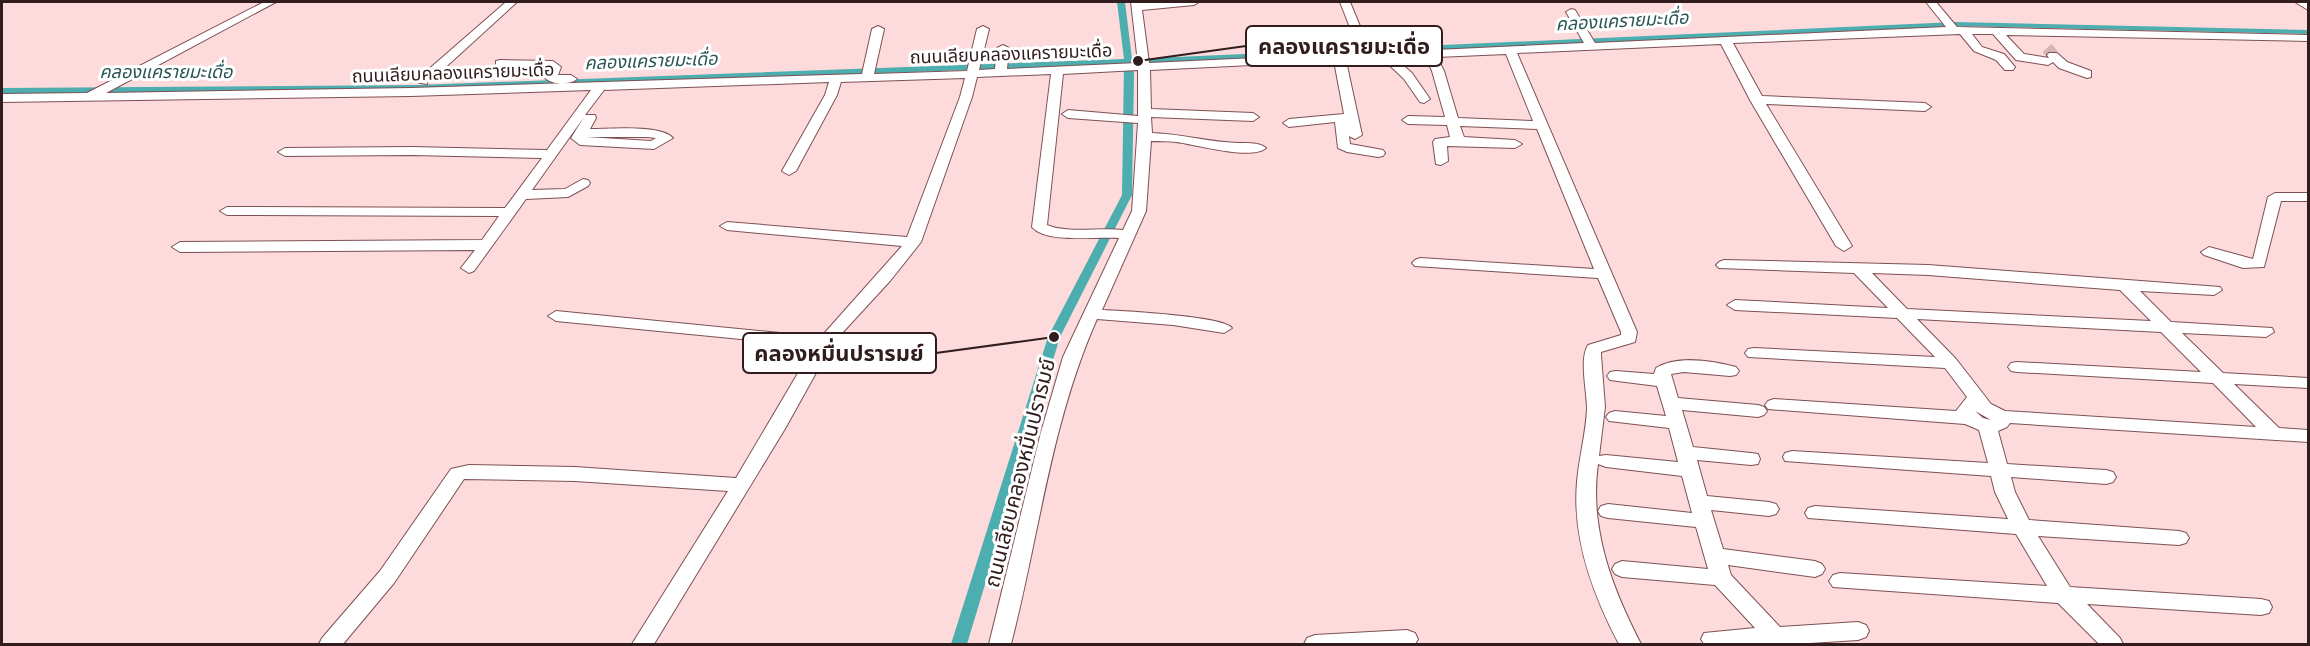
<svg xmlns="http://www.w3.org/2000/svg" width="2310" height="646" viewBox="0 0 2310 646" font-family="Signika,'Noto Sans Thai',sans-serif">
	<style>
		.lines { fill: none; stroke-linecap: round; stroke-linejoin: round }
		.canal { fill: #4caeae; fill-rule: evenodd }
		.minor-tunnel { stroke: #d4b5b6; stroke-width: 12; stroke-dasharray: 12 6; stroke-linecap: butt }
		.minor-casing { stroke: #7e5053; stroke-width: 2 }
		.minor { fill: #fff; fill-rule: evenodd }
		.labels { text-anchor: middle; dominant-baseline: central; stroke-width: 6; stroke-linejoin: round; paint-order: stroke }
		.far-water-label { font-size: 18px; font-style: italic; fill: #2a5555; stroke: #fff }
		.far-street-label { font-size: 18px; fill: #311d1e; stroke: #fff }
		.street-label { font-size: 21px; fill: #311d1e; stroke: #fff }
		.leader { fill: none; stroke: #311d1e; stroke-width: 2 }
		.callout-dot { fill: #311d1e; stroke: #fff; stroke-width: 2 }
		.callout { fill: #fff; stroke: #311d1e; stroke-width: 2 }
		.callout-label { font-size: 22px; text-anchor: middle; font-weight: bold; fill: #311d1e }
	</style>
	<rect width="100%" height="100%" fill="#fddbdc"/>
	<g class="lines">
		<!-- canal -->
		<path class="canal" d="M1117,2H1125L1132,59L1956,22L2308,30V34L1956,26L1133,64L1134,75L1132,195L1060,337L967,644H951L1048,337L1122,195L1124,64L418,91L2,94V88L418,85L1124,59Z"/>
		<!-- minor-tunnel -->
		<path class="minor-tunnel" d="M2047,48L2053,55"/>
		<defs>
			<path id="minor" d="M264,2H276L106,93L411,88L862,74L872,29L878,26L884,29L874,74L967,71L977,29L983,26L989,29L979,70L995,69L997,48L1003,45L1009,48L1007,69L1138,63L1131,2H1199L1194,5L1142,10L1149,63L1360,53L1340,2H1350L1371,53L1584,43L1566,12L1571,9L1575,10L1595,43L1946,27L1926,2H1936L1957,27L2308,35V41L2006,35L2024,54L2049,58L2047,55L2049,53H2057L2067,62L2091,71V77L2087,78L2059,68L2053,62L2048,65L2016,60L1993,34H1972L1982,47L2004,54L2015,67L2013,70H2005L1996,60L1974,51L1960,34L1733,43L1762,96L1925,103L1931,107L1925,111L1766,104L1852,246L1844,251L1836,246L1750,100L1721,44L1517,53L1637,332L1635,342L1601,352V355L1605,407L1599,456L1606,455L1678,462L1669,428L1609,421L1606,417L1609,413L1615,411L1666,416L1657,386L1610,380L1607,376L1610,372L1616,371L1654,374L1656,368C1677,355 1713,361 1736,367L1739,371L1736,375L1730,376L1684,372L1671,374L1678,398L1758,405L1764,407L1767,411L1764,415L1758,417L1682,410L1693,447L1751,453L1758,454L1760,459L1758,464L1751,465L1697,460L1707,496L1769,502L1776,504L1779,509L1776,514L1769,516L1711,510L1723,549L1815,561L1822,564L1825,569L1822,574L1815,577L1728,565L1731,575L1780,627L1858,622L1866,625L1869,631L1866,637L1858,640L1794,644H1704L1701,639L1704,633L1755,628L1715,585L1622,577L1615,574L1612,569L1615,564L1622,561L1708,569L1696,527L1608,518L1601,516L1598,511L1601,506L1608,504L1692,513L1682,476L1606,467L1598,464C1589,528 1612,588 1641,644H1619C1593,595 1572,539 1577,482C1579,457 1586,433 1587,409C1587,391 1579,359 1588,345L1621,335V332L1598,278L1415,266L1412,263L1415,260L1420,258L1594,269L1537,129L1460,126L1464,137L1515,140L1522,144L1515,148L1447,146L1448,161L1441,165L1436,164L1433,142L1435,139L1450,137L1447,125L1408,124L1402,120L1408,116L1445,117L1432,71L1426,57L1396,59L1412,73L1430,99L1424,103L1420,102L1404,79L1383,59L1346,61L1362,135L1355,139L1349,136L1350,144L1383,150L1385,153L1383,156L1378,157L1347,152L1338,148L1335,122L1289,127L1283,123L1289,119L1344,114L1334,61L1150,70L1151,109L1253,113L1259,117L1253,121L1151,117L1152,133C1181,134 1209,142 1238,143C1247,143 1259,142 1266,148C1252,161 1194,144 1176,142C1168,141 1159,141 1151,141L1146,211L1102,310C1122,311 1223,316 1232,328L1224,333L1173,325L1097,319C1051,422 1039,536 1011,644H989L1041,432L1063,357L1119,238C1096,236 1047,244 1032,227L1051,74L977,77L972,97L921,242L890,281L832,344L786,427L654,644H632L728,491L575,481L464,479L394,583L343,644H319L322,638L380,571L451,469L469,465L575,467L736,478L814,346L556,321L548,316L556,311L821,337L902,246L727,230L720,226L727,222L907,237L960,97L965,78L841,82L837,95L796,171L789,175L782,171L825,95L829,82L604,90L585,115H595L596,118L590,129C608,129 661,124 673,138L654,149L580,145L571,138L584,117L532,190L565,189L583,179L588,180L590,183L588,186L568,197L526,199L474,271L469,273L461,268L475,250L180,252L172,247L180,242L482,240L499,216L227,215L220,211L227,207L505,208L542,158L412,155L285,156L278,152L285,148L412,147L547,150L591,90L411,96L2,102V94L87,93ZM1506,54L1533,121L1458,118L1444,71L1437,57ZM1138,70V116L1068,110L1062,114L1068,118L1138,123L1132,211L1123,230C1099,227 1069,234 1047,225L1063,74ZM586,137H647L656,138L651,141Z
				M506,2H517L437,75L428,80L427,84L416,82V76L429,69Z
				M2295,2H2307L2308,10Z
				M500,60L553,61L561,67L558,75H571L577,79C570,85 552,85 545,78L548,68L496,67V61Z
				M2275,193H2308V201H2281L2264,267L2243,268L2204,255L2201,252L2209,247L2253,259L2268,197Z
				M1724,260L1928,265L2220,287L2222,290L2214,295L2140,291L2171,322L2272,328L2274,332L2266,337L2182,333L2223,373L2308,378V388L2234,384L2279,428L2308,430V442L2010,423L2007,427L1998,431L2007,464L2106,470L2113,472L2116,477L2113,482L2106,484L2011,477L2015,492L2029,520L2179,531L2186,533L2189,538L2186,543L2179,545L2038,536L2070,587L2261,599L2269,601L2272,607L2269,613L2261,615L2087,604L2120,638L2123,644H2099L2058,603L1833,587L1829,581L1833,575L1840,573L2047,586L2016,534L1808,518L1805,513L1808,508L1815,506L2008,519L1995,492L1991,476L1785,461L1783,457L1785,453L1792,451L1988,463L1979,430L1965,424L1768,409L1765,405L1768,401L1774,399L1956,411L1967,397L1945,368L1748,357L1745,353L1748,349L1754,348L1935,357L1897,318L1735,310L1727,305L1735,300L1888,308L1854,273L1719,268L1716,265L1719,262ZM1872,273L1928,275L2120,290L2151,321L1907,309ZM1917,319L2161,332L2201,372L2017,362L2011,363L2008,367L2011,371L2017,372L2213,383L2256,427L2005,411L1991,404L1956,359ZM1975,411L1991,420L1983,418Z
				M1407,630L1415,633L1418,639L1415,644H1304L1307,638L1315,635Z"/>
		</defs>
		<!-- minor casing -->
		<use href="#minor" class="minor-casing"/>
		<!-- minor -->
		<use href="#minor" class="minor"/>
	</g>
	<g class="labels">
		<!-- far-water labels -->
		<g class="far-water-label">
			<text transform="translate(1622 21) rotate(-3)">คลองแครายมะเดื่อ</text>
			<text transform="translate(651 61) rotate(-2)">คลองแครายมะเดื่อ</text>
			<text x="166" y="72">คลองแครายมะเดื่อ</text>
		</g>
		<!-- far-street labels -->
		<g class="far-street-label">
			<text transform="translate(1011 54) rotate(-2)">ถนนเลียบคลองแครายมะเดื่อ</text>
			<text transform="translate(453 73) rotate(-2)">ถนนเลียบคลองแครายมะเดื่อ</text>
		</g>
		<!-- street labels -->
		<g class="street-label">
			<text transform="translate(1020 473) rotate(-76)">ถนนเลียบคลองหมื่นปรารมย์</text>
		</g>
	</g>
	<!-- callouts -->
	<path class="leader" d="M1138 61L1246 46M1054 337L936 353"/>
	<g class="callout-dot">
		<circle cx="1138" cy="61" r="6"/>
		<circle cx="1054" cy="337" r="6"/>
	</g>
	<g class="callout">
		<rect x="1246" y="26" width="196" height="40" rx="6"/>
		<rect x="743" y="333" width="193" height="40" rx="6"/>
	</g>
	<g class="callout-label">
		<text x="1344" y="54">คลองแครายมะเดื่อ</text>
		<text x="839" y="361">คลองหมื่นปรารมย์</text>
	</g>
	<!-- border -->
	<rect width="2310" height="646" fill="none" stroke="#311d1e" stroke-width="6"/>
</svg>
